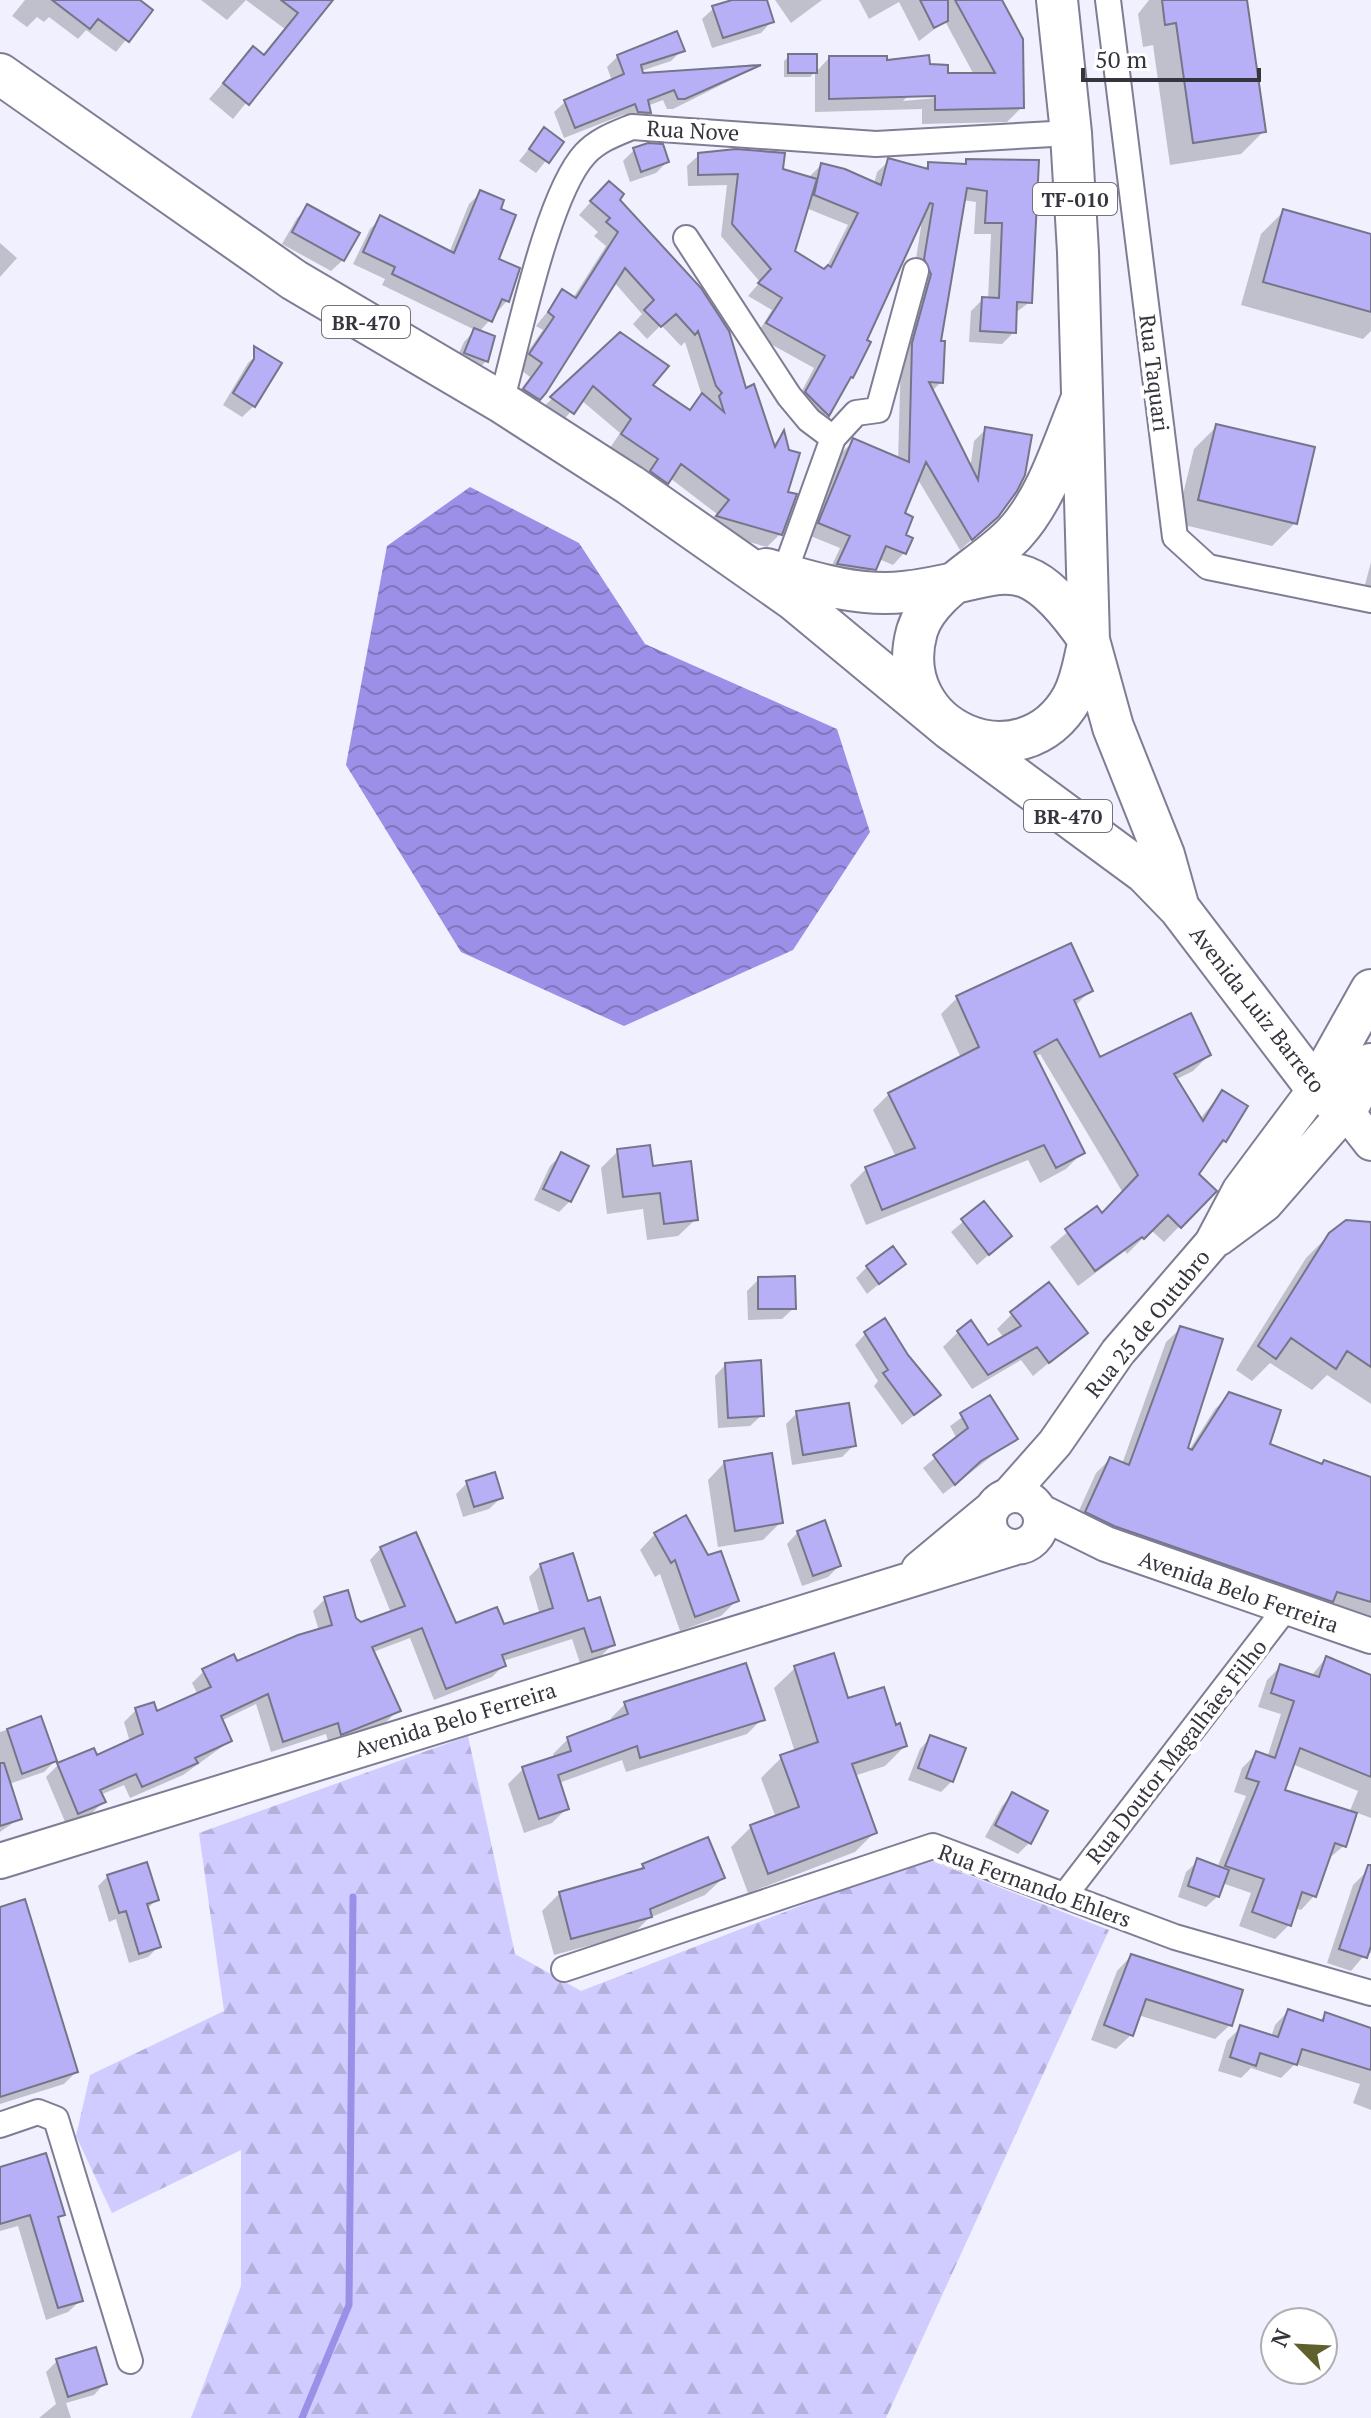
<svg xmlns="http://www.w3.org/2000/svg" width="1371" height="2418" viewBox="0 0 1371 2418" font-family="'PT Serif',serif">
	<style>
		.forest { fill: url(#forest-firs) }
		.water { fill: url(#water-waves) }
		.shadow { fill: #0003; fill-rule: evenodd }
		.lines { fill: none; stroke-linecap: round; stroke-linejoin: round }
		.stream { stroke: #9b8fe7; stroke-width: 7 }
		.building { fill: #b7b0f7; stroke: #767489; stroke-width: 2 }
		.minor-casing { stroke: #7f7d93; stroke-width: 28 }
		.secondary-casing { stroke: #7f7d93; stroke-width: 38 }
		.primary-casing { stroke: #7f7d93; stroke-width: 44 }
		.minor { stroke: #fff; stroke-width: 24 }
		.secondary { stroke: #fff; stroke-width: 34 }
		.primary { stroke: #fff; stroke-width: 40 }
		.labels { text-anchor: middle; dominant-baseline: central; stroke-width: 8; stroke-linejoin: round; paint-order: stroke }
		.shield { fill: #fff; stroke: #727278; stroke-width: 2 }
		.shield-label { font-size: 20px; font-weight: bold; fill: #36353e }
		.street-label { font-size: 22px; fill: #36353e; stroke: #fff }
	</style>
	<defs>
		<pattern id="forest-firs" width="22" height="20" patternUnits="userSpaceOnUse" patternTransform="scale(2)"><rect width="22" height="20" fill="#d0ccff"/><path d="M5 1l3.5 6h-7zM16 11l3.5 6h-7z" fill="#b3b0dc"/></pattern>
		<pattern id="water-waves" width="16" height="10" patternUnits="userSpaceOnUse" patternTransform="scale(2)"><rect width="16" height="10" fill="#9b8fe7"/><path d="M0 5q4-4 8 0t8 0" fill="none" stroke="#7f76bd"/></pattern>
	</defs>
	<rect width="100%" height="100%" fill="#f1f0ff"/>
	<!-- forest -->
	<path class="forest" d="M468,1736L515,1954L581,1991L924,1858L1109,1930L886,2418H191L241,2286V2150L112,2213L76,2136L90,2075L224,2011L199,1833Z"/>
	<!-- water -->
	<path class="water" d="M470,487L579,543L645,644L837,729L870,832L793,950L624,1026L461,952L346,765L387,546Z"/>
	<!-- shadow -->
	<path class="shadow" d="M25,0H136L150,10L116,52L86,30L78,39L49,17L44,22L37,17L27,27L12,16Z
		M201,0H330L233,119L209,99L253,48L262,56L285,29L246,0L227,20Z
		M738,0H765L772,21L761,33L712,48L702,19L714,8Z
		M775,0H822L791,23Z
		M859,0H999L1021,40L1022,107L1007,122L922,124V109L815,112V72L810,77H784V61L789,56H815V73L829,58H886L902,82L917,66L946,67V75H974L945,21L919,41L899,2L869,19ZM945,93L946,97L903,101L907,97Z
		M1149,0H1245L1264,131L1241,154L1170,165L1153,45L1143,47L1138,14Z
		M682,50L671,61L641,71V75L755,64L747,72L673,109H667L663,100L647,106L649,113L638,123H628L625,114L564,138L554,112L565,102L612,81L607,67L618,56Z
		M544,130L561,142L536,173L519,161Z
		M634,150L667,162L656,173L630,182L623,161Z
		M699,155L808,178L821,165L874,184L877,172L889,161L923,170L929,164L963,165L967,161L1037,162L1030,302L1015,313L1014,332L1002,344L969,342L971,311L983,299H988L991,234H974L976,202L962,200L938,343L941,382L932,391L970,469L974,441L986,429L984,529L960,550L917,478L903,514L904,553L893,565L879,559L862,580L827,576L840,548L808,535L840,454L852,443L898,460L901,356L922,220L864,341L852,377L816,426L795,404L814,368L756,336L772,310L748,296L760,282L721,236L727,185L688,186L687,166ZM806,208L848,225L824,272L793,252Z
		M480,193L507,301L479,332L492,338L486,361L475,373L454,364L464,342L475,330L382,285L385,279L353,264L370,229L381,218L449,253L469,204Z
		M596,196L617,200L745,390L773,445L783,434L786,493L780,534L767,547L705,529L717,514L670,478L654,495L646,473L610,448L620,433L581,400L559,425L539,411L620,335L650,385L688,411L702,396L685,342L681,346L661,325L647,339L633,324L642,314L614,282L544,392L525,411L511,402L530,377L517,367L543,330L536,326L563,292L573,298L606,246L594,236L598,232L579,215Z
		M308,207L343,260L331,271L282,244L297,218Z
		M1284,211L1371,236V331L1363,339L1241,305L1261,234Z
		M0,243L17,258L0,277Z
		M260,352L254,406L242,417L223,405L248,363Z
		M1217,426L1295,523L1272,546L1176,523L1194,449Z
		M1371,562V598L1362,596Z
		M1090,991L1075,1006L1099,1060L1209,1055L1193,1071L1175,1080L1199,1120L1222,1092L1225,1141L1196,1174L1214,1191L1164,1242L1151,1230L1127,1254L1125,1251L1078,1286L1050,1247L1096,1208L1101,1215L1123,1193L1040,1054L1034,1057L1082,1153L1066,1169L1040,1183L1028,1160L866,1225L850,1185L866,1169L896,1157L873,1110L889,1094L961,1058L941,1014L957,998Z
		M618,1151L651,1168L696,1219L678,1236L647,1240L643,1209L607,1214L601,1168Z
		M562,1154L570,1201L559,1212L534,1200L550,1166Z
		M984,1204L1010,1236L977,1265L951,1232Z
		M1371,1226V1404L1327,1375L1312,1390L1270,1363L1252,1381L1236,1370L1306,1258L1330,1234Z
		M903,1264L867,1294L856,1278L867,1267Z
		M759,1279L794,1308L782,1319L748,1320L747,1291Z
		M1012,1314L1085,1333L1033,1376L1021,1360L972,1389L943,1347L958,1332L987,1348L1004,1338L997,1329Z
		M1181,1328L1186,1455L1215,1409L1229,1395L1267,1445L1371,1480V1620L1072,1526L1096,1473L1110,1459L1122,1464L1166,1342Z
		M866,1333L907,1356L939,1395L902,1425L874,1386L878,1381L855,1345Z
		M726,1364L762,1415L750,1426L718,1428L715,1376Z
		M990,1397L1015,1438L943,1494L923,1468L957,1439L950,1426Z
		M797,1413L853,1446L842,1457L792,1465L786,1424Z
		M725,1462L780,1523L763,1540L718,1547L708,1480Z
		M467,1483L501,1498L489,1509L463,1517L456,1494Z
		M798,1532L839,1566L828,1577L802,1586L787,1544Z
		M655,1534L707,1558L736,1601L721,1616L680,1631L660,1574L655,1577L640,1550Z
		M381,1548L455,1626L502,1627L540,1615L529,1577L541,1565L587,1603L613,1644L601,1656L580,1663L572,1639L503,1661L504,1665L492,1677L434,1700L410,1638L373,1652L398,1710L386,1722L329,1745L326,1734L271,1752L256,1704L221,1721L230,1741L183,1775L130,1798L124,1785L100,1795L103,1802L91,1814L66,1824L46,1777L58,1765L96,1757L130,1742L124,1722L136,1710L156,1714L198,1695L192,1683L204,1671L236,1664L319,1631L313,1611L325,1599L361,1625L391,1613L370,1560Z
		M1326,1658L1371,1675V1818L1355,1812L1345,1845L1328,1859L1314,1896L1301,1910L1295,1908L1289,1925L1275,1939L1239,1926L1251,1893L1222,1883L1218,1896L1206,1907L1178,1897L1186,1872L1198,1861L1217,1868L1246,1796L1234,1792L1242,1768L1256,1754L1267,1758L1281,1714L1258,1707L1267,1680L1281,1666L1311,1676ZM1292,1764L1358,1791L1349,1813L1282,1791Z
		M795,1668L894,1727L905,1746L885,1766L854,1776L875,1832L855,1852L748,1893L731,1847L751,1827L776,1818L761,1778L782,1757L795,1752L774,1688Z
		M626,1703L762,1719L747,1734L626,1772L622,1760L559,1783L567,1808L552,1823L524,1833L508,1784L523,1769L555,1758L553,1754L568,1739L612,1722L611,1718Z
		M40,1719L55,1761L44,1772L9,1784L20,1818L0,1832V1732Z
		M931,1737L952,1781L941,1792L908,1780L920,1749Z
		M1013,1794L1029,1843L1018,1854L985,1837L1002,1806Z
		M644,1865L723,1878L705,1895L649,1918L633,1934L554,1955L542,1911L560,1893L636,1873Z
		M1367,1871L1371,1873V1953L1367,1952L1351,1971L1327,1963L1353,1885Z
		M108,1876L156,1900L147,1909L158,1947L148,1957L129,1963L116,1919L109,1922L98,1886Z
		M0,1909L76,2072L64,2084L0,2104Z
		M1131,1956L1230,2025L1215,2039L1138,2015L1131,2035L1116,2049L1091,2040L1117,1971Z
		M1288,2011L1319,2022L1326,2014L1371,2031V2110L1353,2103L1360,2084L1295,2064L1281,2078L1251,2068L1241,2078L1218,2071L1227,2041L1240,2028L1271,2037L1275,2025Z
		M0,2170L63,2215L56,2221L81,2300L68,2312L46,2320L18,2226L0,2231Z
		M57,2361L105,2383L94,2395L66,2403L71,2418H39L56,2404L46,2372Z"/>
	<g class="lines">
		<!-- stream -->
		<path class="stream" d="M302,2418L349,2305L353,1897"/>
	</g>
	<!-- building -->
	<path class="building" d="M52,0H140L153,10L129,42L98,19L90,29Z
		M281,0H333L249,105L223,83L253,46L264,55L298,13Z
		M732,0H767L774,22L723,38L712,6Z
		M920,0H948V21L934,28Z
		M955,0H1002L1023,39L1024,108L935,110V96L829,99V56H887V60L929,55L930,64L948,65V73H995Z
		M1162,0H1247L1266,132L1193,143L1176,23L1165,25Z
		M677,31L685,51L641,65L643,73L761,65L685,99H678L674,90L648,100L651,113L638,112L635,104L575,128L564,100L624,74L617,55Z
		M788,54H817V73H788Z
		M544,127L564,142L549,163L529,149Z
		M648,143L663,144L669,162L641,172L633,148Z
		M736,149L785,153L783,169L817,179L795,251L824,269L828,265L831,267L858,213L814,195L821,163L845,169L881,185L888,158L928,169V162L966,164V159L1039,160L1032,303L1017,302L1016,333L980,331L982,297L999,298L1002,223H985L987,191L967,188L941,341H945L943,383L929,382L978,480L985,427L1032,435L1025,475L1017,491L998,517L972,540L926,462L905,513L913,517L906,535L913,538L906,554L886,546L876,570L837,564L850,536L818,523L853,438L909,462L912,343L931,274L924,259L933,204L930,203L867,340L871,342L853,378L851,377L829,416L805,392L825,356L766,323L782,298L758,283L771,269L732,224L738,174L698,175V153Z
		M609,181L624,194L620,200L701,288L729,331L746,388L754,384L775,447L784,430L789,450L800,453L788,492L797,494L782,535L716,516L729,500L681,464L668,484L650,471L658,459L621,434L631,419L593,386L574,414L550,397L620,332L669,366L653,385L690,410L702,393L724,412L719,396L722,393L716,386L698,331L695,335L676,314L661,327L644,310L654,300L625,268L546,393L540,400L523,389L542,363L529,354L554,317L548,312L562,289L576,298L618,232L606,222L610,218L590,201Z
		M480,190L504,200L501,209L516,215L499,259L520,268L509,302L502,299L492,322L392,274L395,267L363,252L380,215L454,253Z
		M307,204L360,233L344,261L292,232Z
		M1283,209L1371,234V312L1263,282Z
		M474,328L495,336L488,362L464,353Z
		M254,346L282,363L255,407L233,393L254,359Z
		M1216,424L1315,447L1297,524L1198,500Z
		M1071,943L1093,991L1074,1000L1100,1057L1191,1013L1211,1055L1174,1074L1203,1121L1222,1090L1248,1106L1226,1142L1223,1140L1199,1174L1217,1191L1181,1228L1168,1215L1144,1239L1142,1237L1095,1271L1065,1229L1097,1206L1102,1213L1138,1175L1057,1039L1034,1052L1085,1153L1056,1168L1044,1145L882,1210L865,1167L915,1148L888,1093L979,1047L956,996Z
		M650,1145L653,1166L691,1161L698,1220L664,1224L660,1193L623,1197L617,1149Z
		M561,1152L589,1166L571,1202L543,1189Z
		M984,1201L1012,1236L989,1255L961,1219Z
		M1346,1220L1371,1222V1367L1347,1351L1336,1369L1291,1338L1276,1359L1258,1346L1329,1233Z
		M893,1246L906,1264L879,1284L866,1266Z
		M795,1276L796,1309H758V1277Z
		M1049,1282L1088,1333L1049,1363L1037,1347L988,1375L957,1331L971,1320L988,1345L1021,1326L1010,1312Z
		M885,1318L908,1355L941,1395L914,1415L883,1373L888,1370L864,1332Z
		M1180,1326L1223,1339L1188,1448L1192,1450L1229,1392L1281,1410L1270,1444L1322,1464L1324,1460L1371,1477V1602L1337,1592L1333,1602L1114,1526L1085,1512L1110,1457L1129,1465Z
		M761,1360L764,1416L728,1418L725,1363Z
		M990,1395L1018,1439L981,1461L955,1485L933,1455L968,1428L960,1413Z
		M849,1403L856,1446L803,1455L796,1411Z
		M772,1453L783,1523L735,1531L724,1461Z
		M495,1472L503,1498L474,1507L466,1481Z
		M686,1515L708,1555L721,1551L739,1601L695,1617L675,1560L671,1563L654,1533Z
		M825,1520L841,1566L813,1576L797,1531Z
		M416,1532L456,1623L497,1607L504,1624L553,1608L540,1564L573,1553L588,1601L600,1597L615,1645L592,1652L584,1628L502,1655L506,1666L446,1689L422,1628L372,1647L401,1711L341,1735L338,1723L283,1742L268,1694L221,1716L232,1741L195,1758L198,1763L142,1787L136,1774L100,1790L106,1802L78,1814L57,1763L94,1748L97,1755L143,1734L135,1708L154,1702L157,1711L211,1687L202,1669L234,1654L237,1661L298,1635L332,1625L324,1597L348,1590L356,1618L361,1622L405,1606L380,1547Z
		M834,1653L848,1698L884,1687L896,1725L900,1723L907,1746L852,1764L877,1833L768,1874L750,1825L799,1807L780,1755L818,1742L794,1666Z
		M1326,1656L1371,1675V1777L1300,1748L1285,1790L1357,1813L1346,1847L1335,1843L1316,1897L1302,1892L1291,1926L1252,1912L1264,1879L1225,1866L1259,1782L1246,1778L1256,1751L1275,1758L1294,1701L1271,1693L1280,1664L1319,1677Z
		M746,1663L765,1720L640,1758L637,1746L558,1775L569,1809L539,1819L522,1767L571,1751L567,1737L628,1714L624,1702Z
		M41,1716L57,1761L22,1774L7,1729Z
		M930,1735L966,1748L953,1782L918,1768Z
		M0,1763H4L22,1819L0,1826Z
		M1012,1792L1048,1811L1031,1844L995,1825Z
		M708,1837L725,1878L650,1909L652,1917L571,1939L559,1892L644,1868L642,1864Z
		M1197,1858L1229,1870L1219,1897L1188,1886Z
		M147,1862L159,1900L147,1904L161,1947L139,1954L126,1911L119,1913L107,1875Z
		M1368,1865H1371V1946L1367,1958L1339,1949Z
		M25,1899L78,2072L0,2097V1907Z
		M1131,1954L1243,1990L1232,2026L1146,1999L1133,2036L1104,2025Z
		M1288,2009L1323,2021L1325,2012L1371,2028V2070L1302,2049L1297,2065L1260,2053L1256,2066L1230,2057L1240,2025L1278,2037Z
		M46,2153L65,2215L58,2217L83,2301L58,2308L30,2215L0,2224V2167Z
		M96,2347L107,2384L68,2397L56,2359Z"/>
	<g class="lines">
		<defs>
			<path id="minor" d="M1108,0L1175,537L1208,567L1371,600
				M686,238L789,396L809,420L833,438
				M501,402C518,342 547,195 585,154C598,140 615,134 632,127L876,144L1071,133
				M784,574L833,438L856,413L878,410L916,271
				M1065,1895L1286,1608
				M564,1969L933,1846L1175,1937L1371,1993
				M0,2125L38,2112L56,2119L130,2361"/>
			<path id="secondary" d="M1219,1238L1265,1204L1346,1111L1371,1143
				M989 1521a26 26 0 1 1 52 0a26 26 0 1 1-52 0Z
				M1009,1495L1055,1443L1118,1352L1212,1243L1240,1190L1316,1088
				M1039,1511L1106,1544L1371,1636
				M919,1569L990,1510
				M0,1861L1013,1548"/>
			<path id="primary" d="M1057,0L1071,133L1078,252L1089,640L1113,727L1164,855L1178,905
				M0,74L294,280L501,402L630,485L794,600L951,730L1145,873L1179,908L1316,1088L1346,1111L1371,1064
				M766,569C811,582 857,597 904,592C1004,581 1018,538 1089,640C1084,659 1082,680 1072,698C1022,786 889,730 917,631C929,590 986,565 1015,533C1048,497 1063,443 1082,398
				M1316,1088L1371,990"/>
		</defs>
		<!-- minor casing -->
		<use href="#minor" class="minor-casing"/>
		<!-- secondary casing -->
		<use href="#secondary" class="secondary-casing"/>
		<!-- primary casing -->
		<use href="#primary" class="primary-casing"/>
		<!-- minor -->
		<use href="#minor" class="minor"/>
		<!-- secondary -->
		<use href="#secondary" class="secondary"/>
		<!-- primary -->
		<use href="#primary" class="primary"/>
	</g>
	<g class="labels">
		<!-- shield labels -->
		<g class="shield">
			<rect x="1033" y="183" width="84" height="32" rx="6"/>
			<rect x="322" y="306" width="88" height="32" rx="6"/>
			<rect x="1024" y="800" width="88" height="32" rx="6"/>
		</g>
		<g class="shield-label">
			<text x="1075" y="199">TF-010</text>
			<text x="366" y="322">BR-470</text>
			<text x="1068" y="816">BR-470</text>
		</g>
		<!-- street labels -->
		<g class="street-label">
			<text transform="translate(693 130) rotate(3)">Rua Nove</text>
			<text transform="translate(1155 373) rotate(83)">Rua Taquari</text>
			<text transform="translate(1258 1009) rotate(52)">Avenida Luiz Barreto</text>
			<text transform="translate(1147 1323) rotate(-51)">Rua 25 de Outubro</text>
			<text transform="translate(1239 1591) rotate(19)">Avenida Belo Ferreira</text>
			<text transform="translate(455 1719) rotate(-17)">Avenida Belo Ferreira</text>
			<text transform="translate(1176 1751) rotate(-52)">Rua Doutor Magalhães Filho</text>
			<text transform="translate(1035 1885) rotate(20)">Rua Fernando Ehlers</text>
		</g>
	</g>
	<!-- north arrow -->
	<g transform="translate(1299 2346) rotate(294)"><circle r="38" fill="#ffffff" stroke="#afaeb2" stroke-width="2"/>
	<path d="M0-6L14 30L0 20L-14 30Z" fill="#60602d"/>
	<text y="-12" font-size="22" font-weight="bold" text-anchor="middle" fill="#36353e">N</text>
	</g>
	<!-- scale -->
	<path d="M1083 68v12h176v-12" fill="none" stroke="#36353e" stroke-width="4"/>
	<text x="1095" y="68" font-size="24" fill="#36353e" stroke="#ffffff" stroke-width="6" paint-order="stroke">50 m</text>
</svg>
